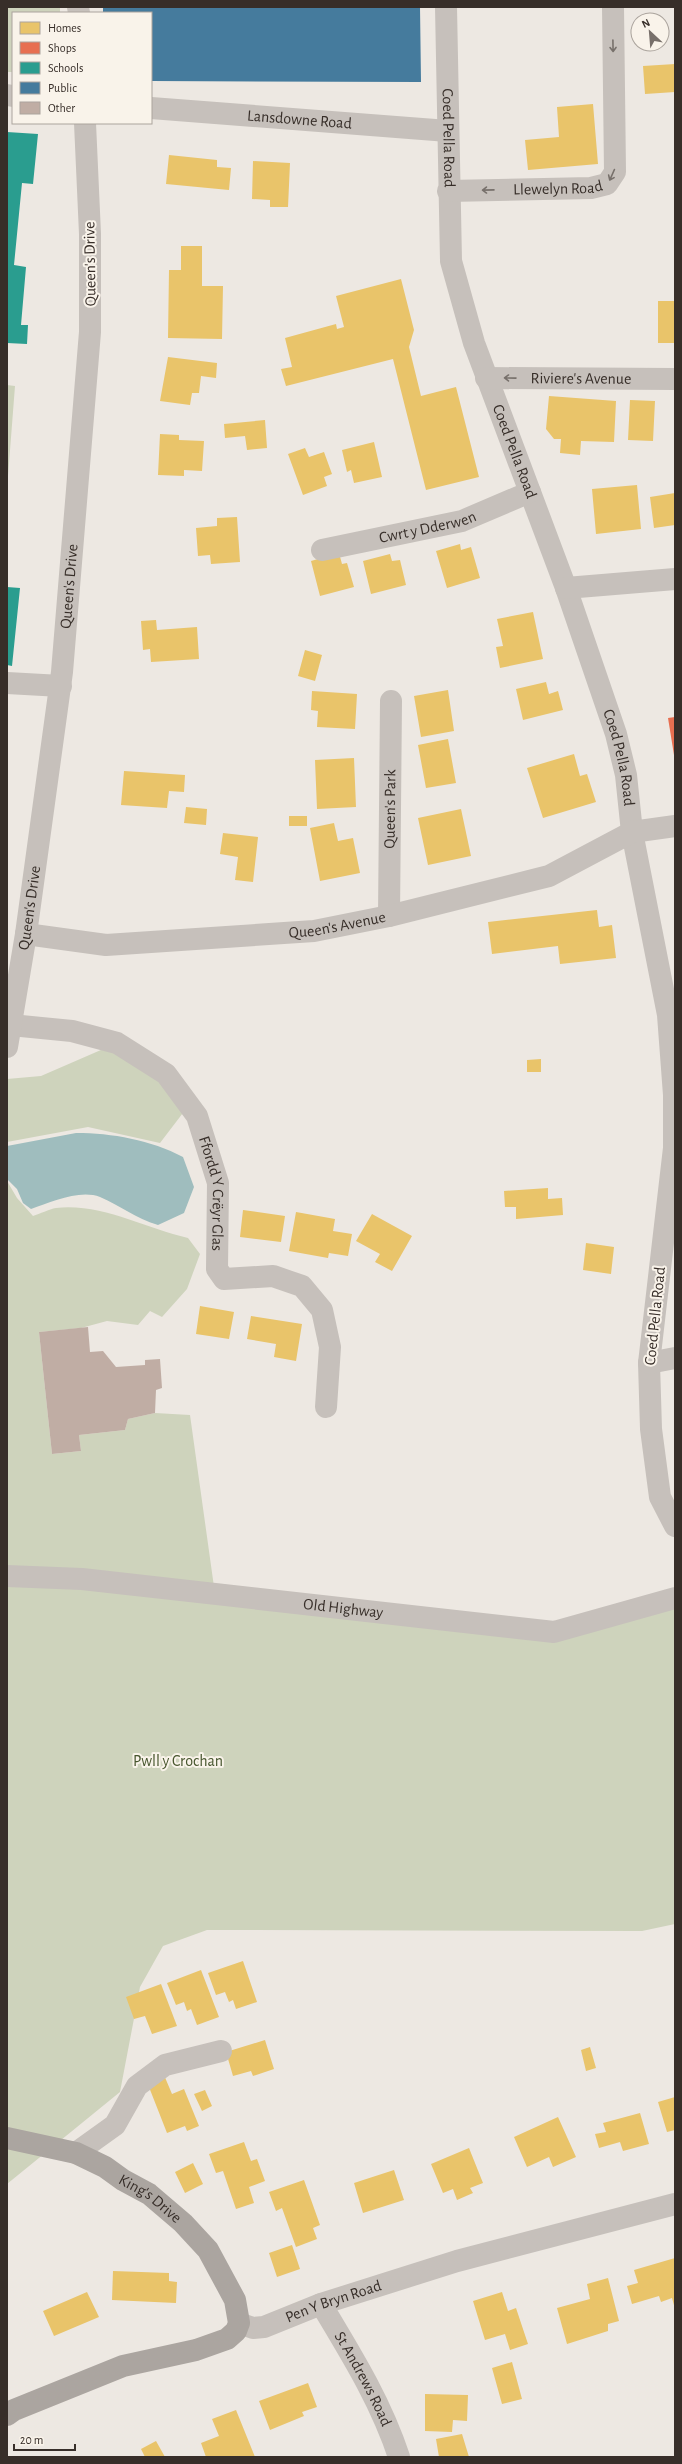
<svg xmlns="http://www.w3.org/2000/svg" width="682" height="2464" viewBox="0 0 682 2464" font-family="'Alegreya Sans',sans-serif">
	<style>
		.green { fill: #ced3bc }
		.water { fill: #9fbdbe }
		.homes { fill: #e9c46a }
		.shops { fill: #e76f51 }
		.schools { fill: #2a9d8f }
		.public { fill: #457b9d }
		.building { fill: #c0ada4 }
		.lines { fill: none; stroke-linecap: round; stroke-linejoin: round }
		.minor { stroke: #c6c0bb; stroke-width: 22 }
		.major { stroke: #aba5a0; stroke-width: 22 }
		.oneway { stroke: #77706b }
		.labels { text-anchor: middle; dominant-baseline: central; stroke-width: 4; stroke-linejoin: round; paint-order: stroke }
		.street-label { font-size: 16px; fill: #372e29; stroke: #f9f3ea }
		.park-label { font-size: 16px; fill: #46552d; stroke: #f9f3ea }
	</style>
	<rect width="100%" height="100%" fill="#ede8e2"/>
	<!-- green -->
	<path class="green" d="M7,7H60V13H13V72H7Z
		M7,385L15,386L7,489Z
		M117,1043L189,1105L160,1143L88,1127L7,1142V1079L41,1076Z
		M7,1181L17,1198L33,1216C40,1214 49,1209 56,1208C102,1203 144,1228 188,1238L200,1254L187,1289L162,1317L150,1311L138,1325L107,1321L81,1328L39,1332L52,1454L81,1451L79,1435L125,1430L128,1419L155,1413L190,1415L215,1594L554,1632L675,1598V1924L642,1931L207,1930L163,1946L140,1987L120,2092L7,2184Z"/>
	<!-- water -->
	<path class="water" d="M76,1133C112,1133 151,1140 183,1157L194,1187L184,1213L158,1225C135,1218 121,1206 100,1197C80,1189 51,1202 31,1209L23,1203L17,1189L7,1179V1146Z"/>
	<!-- homes -->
	<path class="homes" d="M675,64V92L645,94L643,66Z
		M593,104L598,164L528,170L525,140L559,137L557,107Z
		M169,155L217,160V167L231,168L229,190L166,184Z
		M253,161L290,163L288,207H270V200L252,199Z
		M181,246H202V286H223L222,339L168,338L169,270H181Z
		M401,279L414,330L409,347L421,396L456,387L479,477L426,490L393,359L286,386L281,369L292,367L285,338L336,324L337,329L344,327L336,296Z
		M658,301H675V343H658Z
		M168,357L217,363L216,378L201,376L199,393H192L190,405L160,401Z
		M549,396L616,401L614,442L581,441L580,455L560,453L561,439H554L546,429Z
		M630,400L655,401L653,441L628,440Z
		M265,420L267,448L247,450L245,436L225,438L224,424Z
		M160,434L179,435V440L204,441L202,471L184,470V476L158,475Z
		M374,442L382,477L354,483L351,470L347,472L342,450Z
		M305,448L309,457L324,452L332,474L324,477L327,486L303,495L288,454Z
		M637,485L641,529L596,534L592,489Z
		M675,493V525L654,528L650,497Z
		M237,517L240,562L211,564L210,555L198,556L196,528L217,526V518Z
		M460,544L461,550L471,547L480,578L447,588L436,551Z
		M339,553L342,564L347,563L354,587L320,596L311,561Z
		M390,554L392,561L400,560L406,585L371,594L363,561Z
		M533,612L543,659L500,668L496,647L503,646L497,619Z
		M156,620L157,630L197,627L199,659L151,662L150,649L143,650L141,621Z
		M305,650L322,655L315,681L298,676Z
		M546,682L549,694L558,691L563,710L523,720L516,689Z
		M448,690L454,731L421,737L414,696Z
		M312,691L357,694L355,729L317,727L318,711L311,710Z
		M448,739L456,783L426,788L418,745Z
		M574,754L580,776L587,774L596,802L543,818L527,768Z
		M354,758L356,807L317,809L315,760Z
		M124,771L185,775L184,792L169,791L167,808L121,805Z
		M186,807L207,809L206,825L184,823Z
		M461,809L471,856L428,865L418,818Z
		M289,816H307V826H289Z
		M334,823L338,841L353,838L360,873L320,881L310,828Z
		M223,833L258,837L253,882L235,880L238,857L220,854Z
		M597,910L599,927L612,925L616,958L560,964L558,946L492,954L488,922Z
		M541,1059V1072H527V1060Z
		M548,1188V1199L562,1198L563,1215L516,1219V1207H505L504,1191Z
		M243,1210L285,1216L281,1242L240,1237Z
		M296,1212L335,1219L333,1231L352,1234L348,1256L329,1253L328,1258L289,1251Z
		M372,1214L412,1236L392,1271L375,1262L380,1254L356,1241Z
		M586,1243L614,1247L611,1274L583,1270Z
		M200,1306L234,1312L229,1339L196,1334Z
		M251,1316L302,1324L296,1361L274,1357L276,1344L247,1339Z
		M243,1961L257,2002L236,2009L233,2000L229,2002L225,1992L216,1995L208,1973Z
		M201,1970L219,2017L197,2025L191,2009L187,2011L184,2002L176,2005L167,1983Z
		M161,1984L177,2026L152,2034L145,2016L134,2019L126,1997Z
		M265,2040L274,2069L253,2076L251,2071L233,2076L226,2052Z
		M590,2047L596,2068L586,2071L581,2050Z
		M164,2075L172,2094L184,2089L199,2126L187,2131L185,2126L167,2133L147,2082Z
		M205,2090L212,2106L202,2111L194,2094Z
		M675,2097V2130L667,2132L658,2102Z
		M640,2113L649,2144L623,2151L620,2142L599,2148L595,2134L606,2132L603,2123Z
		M558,2117L576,2157L553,2167L549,2157L527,2167L514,2137Z
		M244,2142L251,2161L257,2159L265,2181L249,2187L254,2203L236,2209L223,2171L216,2173L209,2154Z
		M469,2148L483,2183L470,2188L473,2193L457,2200L453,2189L443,2193L431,2164Z
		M193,2163L203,2184L185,2193L175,2172Z
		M394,2170L404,2200L363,2213L354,2183Z
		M304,2180L320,2225L313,2228L317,2239L296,2247L282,2208L276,2211L269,2192Z
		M292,2245L300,2269L277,2277L269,2253Z
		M675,2258V2309L672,2298L661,2302L659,2296L632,2304L627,2286L638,2283L634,2270Z
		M113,2271L169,2273V2281L177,2282L176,2303L112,2300Z
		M608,2278L619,2321L608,2324V2331L567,2344L557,2308L590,2299L587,2284Z
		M87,2292L99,2317L54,2336L43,2311Z
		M502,2292L508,2311L516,2308L528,2344L510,2350L505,2334L485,2340L473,2301Z
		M512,2362L522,2399L502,2404L492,2368Z
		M308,2383L317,2407L302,2412L304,2416L270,2430L259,2401Z
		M425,2394L468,2395L467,2421L453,2420L452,2432L425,2431Z
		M236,2410L255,2457H206L201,2443L219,2436L212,2419Z
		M462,2434L469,2457H439L436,2439Z
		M156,2441L165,2457H145L141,2449Z"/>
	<!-- shops -->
	<path class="shops" d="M675,717V755H674L668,718Z"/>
	<!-- schools -->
	<path class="schools" d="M7,132L38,134L33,184L22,183L14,265L26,267L21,325H28L27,344L7,343Z
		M7,587L20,588L12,666L7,665Z"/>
	<!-- public -->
	<path class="public" d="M103,7H420L421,82L151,81V13H103Z"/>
	<!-- building -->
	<path class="building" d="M88,1327L90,1352L103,1351L116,1367L145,1365V1360L160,1359L162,1388L156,1390L155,1413L128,1419L125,1430L79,1435L81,1451L52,1454L39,1332Z"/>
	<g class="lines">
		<!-- minor -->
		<g class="minor">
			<path d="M78,7L79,13"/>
			<path id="s1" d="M446,7L451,261L474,343L566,588L616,734L626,775L632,832L668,1015L674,1095V1148L649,1363L651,1429L660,1497L675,1526"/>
			<path d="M7,95L13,96"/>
			<path id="s2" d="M151,108L448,131"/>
			<path id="s3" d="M448,191L591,188L607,184L615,172L613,7"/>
			<path id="s4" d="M486,378L675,379"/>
			<path id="s5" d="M322,550L462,521L530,492"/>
			<path d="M566,588L675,579"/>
			<path d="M7,683L61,686"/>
			<path id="s6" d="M389,916L391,701"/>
			<path id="s7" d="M26,934L106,945L314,931L389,916L549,876L632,832L675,826"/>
			<path id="s8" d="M11,1025L72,1031L117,1043L166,1074L197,1116L218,1183L217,1269L224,1279L273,1276L302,1286L322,1310L330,1347L326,1407"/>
			<path id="s9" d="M7,1047L26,934L62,672L90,332V234L85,123"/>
			<path d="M649,1363L675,1358"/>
			<path id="s10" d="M7,1576L82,1579L554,1632L675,1598"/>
			<path d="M76,2153L115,2125L137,2086L165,2065L221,2051"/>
			<path id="s11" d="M321,2304C351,2354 381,2402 399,2457"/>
			<path id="s12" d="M239,2323L253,2328L264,2327L321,2304L457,2261L675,2204"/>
		</g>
		<!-- major -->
		<path class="major" id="s13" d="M7,2138L76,2153L105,2167L123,2180L149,2194L183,2223L208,2250L235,2300L239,2323L236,2331L227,2339L196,2350L123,2366L14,2410L7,2415"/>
	</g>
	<!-- one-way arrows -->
	<defs><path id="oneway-shaft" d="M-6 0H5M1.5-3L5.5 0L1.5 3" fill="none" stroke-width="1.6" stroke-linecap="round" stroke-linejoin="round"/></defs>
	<g class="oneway">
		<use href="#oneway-shaft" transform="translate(613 46) rotate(89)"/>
		<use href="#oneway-shaft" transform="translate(612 175) rotate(114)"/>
		<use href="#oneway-shaft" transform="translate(488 190) rotate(179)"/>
		<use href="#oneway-shaft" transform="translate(510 378) rotate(-179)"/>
	</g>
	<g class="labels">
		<!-- street labels -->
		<g class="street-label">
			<text stroke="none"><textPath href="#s2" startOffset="149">Lansdowne Road</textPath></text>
			<text stroke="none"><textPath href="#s1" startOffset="131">Coed Pella Road</textPath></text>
			<text stroke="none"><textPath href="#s3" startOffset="110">Llewelyn Road</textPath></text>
			<text transform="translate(90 264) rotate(-91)">Queen's Drive</text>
			<text stroke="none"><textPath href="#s4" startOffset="95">Riviere's Avenue</textPath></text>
			<text stroke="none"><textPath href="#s1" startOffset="455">Coed Pella Road</textPath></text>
			<text stroke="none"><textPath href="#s5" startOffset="108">Cwrt y Dderwen</textPath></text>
			<text stroke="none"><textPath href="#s9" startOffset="465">Queen's Drive</textPath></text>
			<text stroke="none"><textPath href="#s1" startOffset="779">Coed Pella Road</textPath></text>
			<text stroke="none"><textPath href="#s6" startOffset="107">Queen's Park</textPath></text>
			<text stroke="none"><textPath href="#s9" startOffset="141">Queen's Drive</textPath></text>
			<text stroke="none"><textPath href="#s7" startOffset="313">Queen's Avenue</textPath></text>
			<text stroke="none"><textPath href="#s8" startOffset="298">Ffordd Y Crëyr Glas</textPath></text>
			<text transform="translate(655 1316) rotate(-84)">Coed Pella Road</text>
			<text stroke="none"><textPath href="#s10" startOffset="338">Old Highway</textPath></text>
			<text stroke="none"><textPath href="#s13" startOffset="158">King's Drive</textPath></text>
			<text stroke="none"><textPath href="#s12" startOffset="100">Pen Y Bryn Road</textPath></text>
			<text stroke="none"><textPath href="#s11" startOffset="86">St Andrews Road</textPath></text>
		</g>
		<!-- park labels -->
		<g class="park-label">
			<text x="178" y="1761">Pwll y Crochan</text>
		</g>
	</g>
	<!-- border -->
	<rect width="682" height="2464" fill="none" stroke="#372e29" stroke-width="16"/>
	<!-- legend -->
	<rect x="12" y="12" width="140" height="112" fill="#f9f3ea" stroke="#aba49d"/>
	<rect x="20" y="22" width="20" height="12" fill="#e9c46a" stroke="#aba49d"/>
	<text x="48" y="32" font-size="12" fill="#372e29">Homes</text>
	<rect x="20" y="42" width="20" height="12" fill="#e76f51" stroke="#aba49d"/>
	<text x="48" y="52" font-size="12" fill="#372e29">Shops</text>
	<rect x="20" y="62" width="20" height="12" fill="#2a9d8f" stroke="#aba49d"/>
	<text x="48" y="72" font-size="12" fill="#372e29">Schools</text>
	<rect x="20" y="82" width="20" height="12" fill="#457b9d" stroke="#aba49d"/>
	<text x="48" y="92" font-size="12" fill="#372e29">Public</text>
	<rect x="20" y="102" width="20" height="12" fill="#c0ada4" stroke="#aba49d"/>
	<text x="48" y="112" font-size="12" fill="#372e29">Other</text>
	<!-- north arrow -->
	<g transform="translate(650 32) rotate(334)"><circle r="19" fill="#f9f3ea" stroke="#aba49d"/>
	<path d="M0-3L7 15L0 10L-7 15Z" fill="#776f6a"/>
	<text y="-6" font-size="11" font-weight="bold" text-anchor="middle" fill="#372e29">N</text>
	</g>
	<!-- scale -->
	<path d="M14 2444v6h61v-6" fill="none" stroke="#372e29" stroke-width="2"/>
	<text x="20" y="2444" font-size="12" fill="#372e29" stroke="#f9f3ea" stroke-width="3" paint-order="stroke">20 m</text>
</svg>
